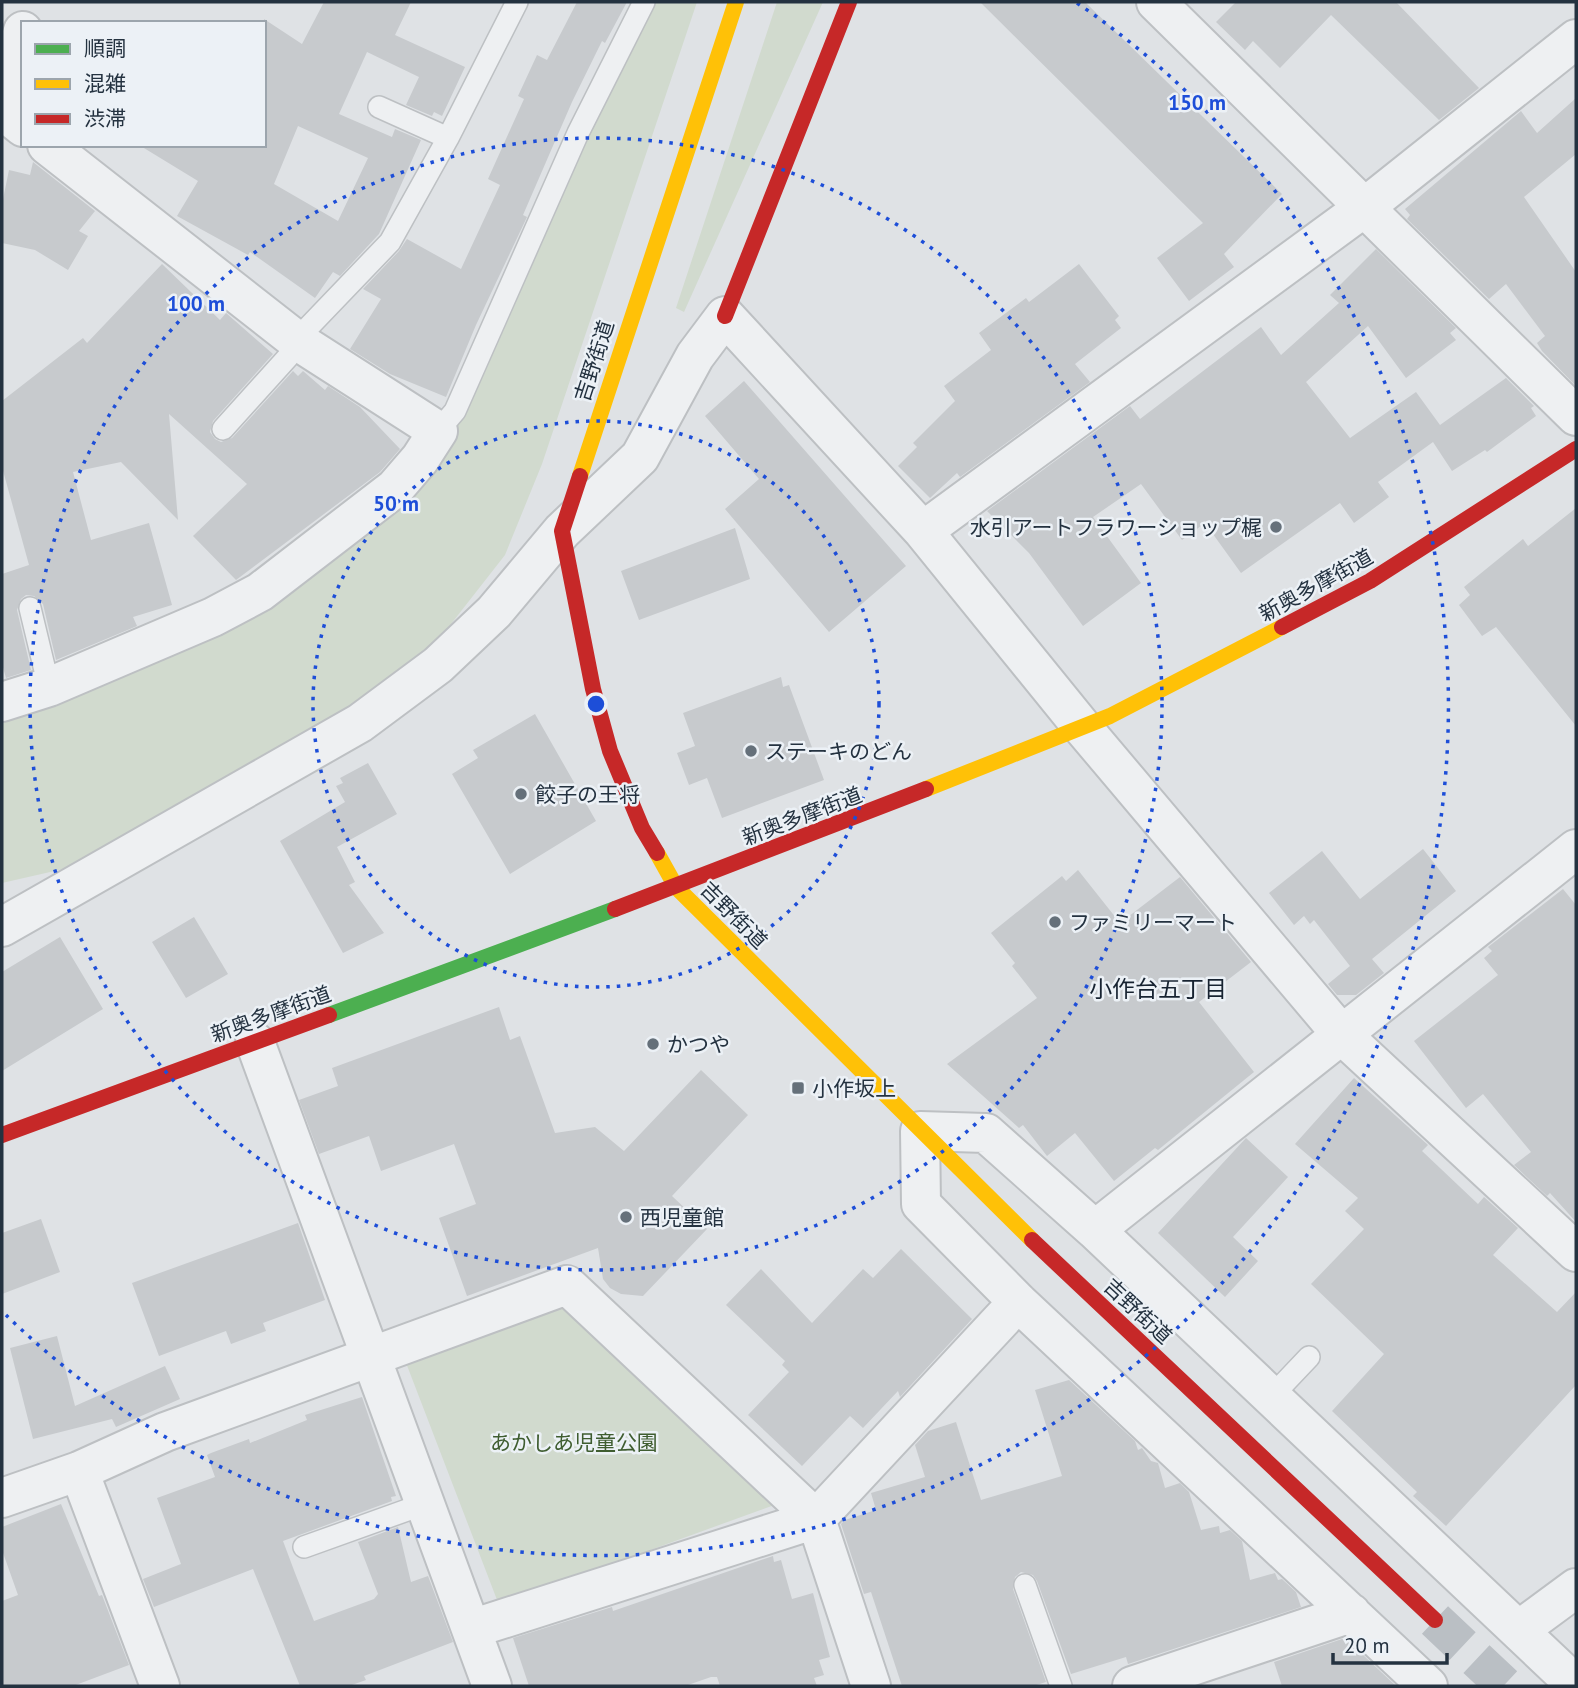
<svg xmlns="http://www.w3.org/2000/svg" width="1578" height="1688" viewBox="0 0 1578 1688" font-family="'PT Sans','Noto Sans JP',sans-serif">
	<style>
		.green { fill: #d1dace }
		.building { fill: #c7cacd; fill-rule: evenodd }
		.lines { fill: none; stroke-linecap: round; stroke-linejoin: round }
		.secondary-tunnel { stroke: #babfc4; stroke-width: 38; stroke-dasharray: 38 19; stroke-linecap: butt }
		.lane-casing { stroke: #bdc0c3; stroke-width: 24 }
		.street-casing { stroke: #bdc0c3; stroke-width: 42 }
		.lane { stroke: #eef0f2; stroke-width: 21 }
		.street { stroke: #eef0f2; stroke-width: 38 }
		.fast { stroke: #4caf50; stroke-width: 16 }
		.slow { stroke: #ffc107; stroke-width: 16 }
		.jam { stroke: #c62828; stroke-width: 16 }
		.ring { fill: none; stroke: #1d4ed8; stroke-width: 3.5; stroke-dasharray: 3.5 7 }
		.poi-dot { fill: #65707a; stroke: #ecf1f6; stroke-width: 2.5 }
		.labels { text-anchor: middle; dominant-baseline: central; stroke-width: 5; stroke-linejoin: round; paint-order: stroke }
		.street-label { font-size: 21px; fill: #243240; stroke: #ecf1f6 }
		.poi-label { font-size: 21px; fill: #243240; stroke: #ecf1f6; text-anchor: start }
		.park-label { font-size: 21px; fill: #3f5d30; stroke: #ecf1f6 }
		.neighbourhood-label { font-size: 23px; fill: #172331; stroke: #ecf1f6 }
		.centre { fill: #1d4ed8; stroke: #ecf1f6; stroke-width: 3.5 }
		.ring-label { font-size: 21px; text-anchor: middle; font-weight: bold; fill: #1d4ed8; stroke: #ecf1f6; stroke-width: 5; stroke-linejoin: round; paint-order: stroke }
	</style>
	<rect width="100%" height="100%" fill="#dfe2e5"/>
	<!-- green -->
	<path class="green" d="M655,2H697L542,464L505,555L433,647L332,721L72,867L2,883V713L198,636L464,412L584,141Z
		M777,2H823L684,312L676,308Z
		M589,1278L810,1492L499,1605L403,1355L409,1338Z"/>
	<!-- building -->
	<path class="building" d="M324,2H411L395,35L465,67L442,116L434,112L432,116L406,105L419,77L367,52L339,114L392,137L395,129L421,140L379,234L340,276L333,272L315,298L250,252L248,255L177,216L198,181L139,145H264V19L302,44ZM298,126L368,158L338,221L274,184Z
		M577,2H627L605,43L602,41L572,102L523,215L527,217L476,325L446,397L390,374L350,349L381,299L363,289L399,251L407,239L461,269L500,185L488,179L524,99L518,96L537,55L547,60Z
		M980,2H1085L1282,194L1224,254L1234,267L1189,301L1157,258L1203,223Z
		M1236,2H1396L1479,88L1439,120L1331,15L1280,68L1253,41L1245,50L1216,22Z
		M1576,98V154L1524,197L1576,272V386L1542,351L1537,343L1545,336L1506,284L1489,299L1407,219L1410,215L1405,209L1521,111L1537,133Z
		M33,162L95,211L79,231L88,236L68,270L35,250L2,243V204L9,170L30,175Z
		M1376,249L1456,328L1450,333L1456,340L1406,378L1368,326L1306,382L1350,438L1416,392L1440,425L1506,378L1534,406L1531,408L1536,416L1487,452L1485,450L1452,471L1433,442L1378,482L1389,497L1354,523L1340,503L1241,573L1205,523L1182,540L1141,484L1093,517L1141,583L1083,626L1029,553L987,511L1130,406L1140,419L1261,327L1281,355L1339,303L1330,295Z
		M162,264L220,320L226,313L273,354L213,421L210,432L215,439L221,442L232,438L293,371L298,376L303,371L325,390L328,386L360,407L400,449L380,472L236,580L193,536L247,484L169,414L178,520L121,462L73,472L91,540L149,523L172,605L133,617L137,626L56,660L43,604L34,596L26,595L21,599L17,610L31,670L6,678L2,664V574L29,565L2,467V401L83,338L87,343Z
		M1079,264L1119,316L1115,320L1121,328L1075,364L1090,382L960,477L957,473L930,498L898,466L917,447L913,443L955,401L944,386L991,350L979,333L1026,298L1029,302Z
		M744,381L906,566L829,632L725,509L759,479L705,416Z
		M1576,508V726L1496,627L1482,636L1459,605L1470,595L1464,587L1523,539L1528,546Z
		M735,528L750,579L639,620L621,571Z
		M781,677L783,687L789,685L824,780L722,818L707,778L689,785L677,753L695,746L683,713Z
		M535,714L596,821L510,874L452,774L478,758L473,750Z
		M368,763L397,814L337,847L355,882L349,885L384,933L343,953L280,841L345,802L336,786L343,783L340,778Z
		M1423,849L1456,891L1372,959L1384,973L1356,995H1337L1328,984L1350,966L1314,920L1310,924L1304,916L1294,925L1269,893L1322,851L1360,899Z
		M1078,870L1120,923L1180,877L1251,962L1199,1002L1254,1072L1158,1150L1155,1148L1114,1181L1075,1133L1047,1156L1023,1125L1019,1128L947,1064L1037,998L1012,966L1015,963L991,933L1062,876L1066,881Z
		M1563,889L1576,905V1222L1550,1193L1547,1196L1514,1165L1531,1152L1483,1094L1466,1108L1414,1041L1498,975L1484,958L1492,951L1488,947Z
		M194,917L228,974L186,998L152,942Z
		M60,937L103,1009L2,1071V972Z
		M499,1007L510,1040L520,1036L555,1133L595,1127L624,1151L701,1070L748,1115L672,1196L707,1229L643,1296L621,1294L610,1288L603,1279L598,1248L467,1296L439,1218L476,1204L454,1144L381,1171L369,1136L319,1154L299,1100L338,1086L332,1068Z
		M1354,1078L1428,1145L1422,1151L1478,1204L1484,1197L1518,1228L1493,1255L1557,1312L1576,1292V1385L1446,1526L1413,1496L1417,1492L1332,1411L1384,1354L1311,1284L1364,1229L1345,1211L1358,1198L1295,1144Z
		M1246,1138L1288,1177L1233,1237L1258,1261L1225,1297L1158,1233Z
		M41,1219L60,1272L2,1294V1233Z
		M298,1223L325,1300L263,1323L266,1331L231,1344L226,1331L159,1356L132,1283Z
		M901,1249L972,1319L900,1397L898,1391L863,1428L850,1416L802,1466L748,1415L789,1372L782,1365L785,1361L726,1305L761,1269L812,1323L863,1269L873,1278Z
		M57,1336L75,1406L165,1366L180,1399L116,1427L112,1419L33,1439L10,1348Z
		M1069,1380L1135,1441L1138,1450L1142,1448L1151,1461L1158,1463L1165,1488L1180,1483L1189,1492L1201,1530L1219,1526L1220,1533L1230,1530L1242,1541L1250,1580L1275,1573L1278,1580L1282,1579L1296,1592L1301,1607L1128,1664L1126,1657L1071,1674L1037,1581L1033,1575L1021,1572L1015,1577L1013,1589L1046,1682L1033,1686H902L871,1592L864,1594L841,1524L845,1520L876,1510L871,1493L925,1477L915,1445L928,1431L956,1422L981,1500L1062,1476L1035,1390Z
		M362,1397L396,1496L391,1497L392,1501L283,1541L295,1573L314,1621L374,1599L378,1594L358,1542L398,1527L411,1582L428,1576L453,1642L364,1676L366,1680L349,1686H300L253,1569L154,1607L143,1579L181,1564L157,1498L215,1477L207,1455L211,1453L249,1439L250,1443L307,1420L305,1415Z
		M61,1504L99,1596L102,1595L129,1665L73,1686H2V1601L18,1595L2,1550V1527Z
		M773,1556L774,1562L781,1560L792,1599L813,1593L830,1657L819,1660L824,1675L814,1678L817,1686H720L717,1677H711L685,1686H529L513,1638L612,1607L613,1611Z
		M1345,1638L1396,1686H1282L1274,1662Z"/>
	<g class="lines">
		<!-- secondary-tunnel -->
		<path class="secondary-tunnel" d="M1435,1620L1505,1686"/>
		<defs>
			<path id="lane" d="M379,107L448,138
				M223,429L288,357L296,340L390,242L448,138L517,2
				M438,431L455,411L578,133L644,2
				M30,608L49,687
				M1272,1396L1309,1357
				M304,1547L424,1504
				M1025,1585L1061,1686"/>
			<path id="street" d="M1156,2L1576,416
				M2,94L23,31
				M2,110L23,127
				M923,531L1365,207L1576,39
				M2,702L49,687L213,617L260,592L395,488L420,459L438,431L296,340L47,145
				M2,927L360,723L438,665L494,612L562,531L640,457L695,356L725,316L923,531L1082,727L1342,1035L1576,1252
				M255,1042L492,1686
				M1095,1230L1576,849
				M79,1471L160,1686
				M2,1498L79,1471L165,1432L567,1285L816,1519L871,1686
				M471,1629L816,1519L1018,1302
				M1519,1630L1576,1588
				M1132,1686L1351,1613
				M1428,1686L1018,1302L921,1204L920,1131L986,1133L1095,1230L1576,1685"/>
		</defs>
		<!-- lane casing -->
		<use href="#lane" class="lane-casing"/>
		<!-- street casing -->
		<use href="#street" class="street-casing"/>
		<!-- lane -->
		<use href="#lane" class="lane"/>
		<!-- street -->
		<use href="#street" class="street"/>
		<!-- fast -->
		<path class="fast" d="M329,1015L615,909"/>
		<!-- slow -->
		<path class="slow" d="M580,476L736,2
			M926,789L1110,716L1282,627
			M657,853L676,887L1032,1240"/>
		<!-- jam -->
		<path class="jam" d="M725,316L849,2
			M580,476L562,531L593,689L610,751L642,828L657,853
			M1282,627L1370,581L1576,449
			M615,909L926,789
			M2,1135L329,1015
			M1032,1240L1435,1620"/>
	</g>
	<!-- distance rings -->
	<g class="ring">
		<circle cx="596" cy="704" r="283"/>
		<circle cx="596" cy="704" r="566"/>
		<path d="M1077 3A850 850 0 1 1 6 1315"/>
	</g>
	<!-- markers -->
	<g class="poi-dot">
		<circle cx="1276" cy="527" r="7"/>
		<circle cx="751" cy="751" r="7"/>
		<circle cx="521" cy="794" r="7"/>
		<circle cx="1055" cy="922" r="7"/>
		<circle cx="653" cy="1044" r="7"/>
		<rect x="791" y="1081" width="14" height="14" rx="3.5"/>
		<circle cx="626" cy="1217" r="7"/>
	</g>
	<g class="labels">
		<!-- street labels -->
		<g class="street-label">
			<text transform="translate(594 361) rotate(-72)">吉野街道</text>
			<text transform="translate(1316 585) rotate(-29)">新奥多摩街道</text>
			<text transform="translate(802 816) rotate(-21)">新奥多摩街道</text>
			<text transform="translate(734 915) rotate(45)">吉野街道</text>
			<text transform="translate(271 1014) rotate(-20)">新奥多摩街道</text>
			<text transform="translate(1138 1311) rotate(43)">吉野街道</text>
		</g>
		<!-- poi labels -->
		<g class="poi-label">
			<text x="1262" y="527" text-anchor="end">水引アートフラワーショップ梶</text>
			<text x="765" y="751">ステーキのどん</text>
			<text x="535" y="794">餃子の王将</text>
			<text x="1069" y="922">ファミリーマート</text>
			<text x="667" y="1044">かつや</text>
			<text x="812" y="1088">小作坂上</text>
			<text x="640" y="1217">西児童館</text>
		</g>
		<!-- park labels -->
		<g class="park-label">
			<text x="574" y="1442">あかしあ児童公園</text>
		</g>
		<!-- neighbourhood labels -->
		<g class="neighbourhood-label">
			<text x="1158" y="988">小作台五丁目</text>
		</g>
	</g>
	<circle cx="596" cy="704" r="10" class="centre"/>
	<g class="ring-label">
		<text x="1197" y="110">150 m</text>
		<text x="196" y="311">100 m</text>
		<text x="396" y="511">50 m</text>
	</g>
	<!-- border -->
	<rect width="1578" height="1688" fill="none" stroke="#243240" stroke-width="7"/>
	<!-- legend -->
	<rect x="21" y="21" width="245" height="126" fill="#ecf1f6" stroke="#9ca5ad" stroke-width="2"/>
	<rect x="35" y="44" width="35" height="10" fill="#4caf50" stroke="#9ca5ad" stroke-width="2"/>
	<text x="84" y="56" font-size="21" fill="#243240">順調</text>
	<rect x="35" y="79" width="35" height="10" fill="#ffc107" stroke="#9ca5ad" stroke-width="2"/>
	<text x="84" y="91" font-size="21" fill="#243240">混雑</text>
	<rect x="35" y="114" width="35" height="10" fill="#c62828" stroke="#9ca5ad" stroke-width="2"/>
	<text x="84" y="126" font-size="21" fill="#243240">渋滞</text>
	<!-- scale -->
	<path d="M1333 1653v10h114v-10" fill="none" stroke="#243240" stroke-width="3.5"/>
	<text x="1344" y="1653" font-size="21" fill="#243240" stroke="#ecf1f6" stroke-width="5" paint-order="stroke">20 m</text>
</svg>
